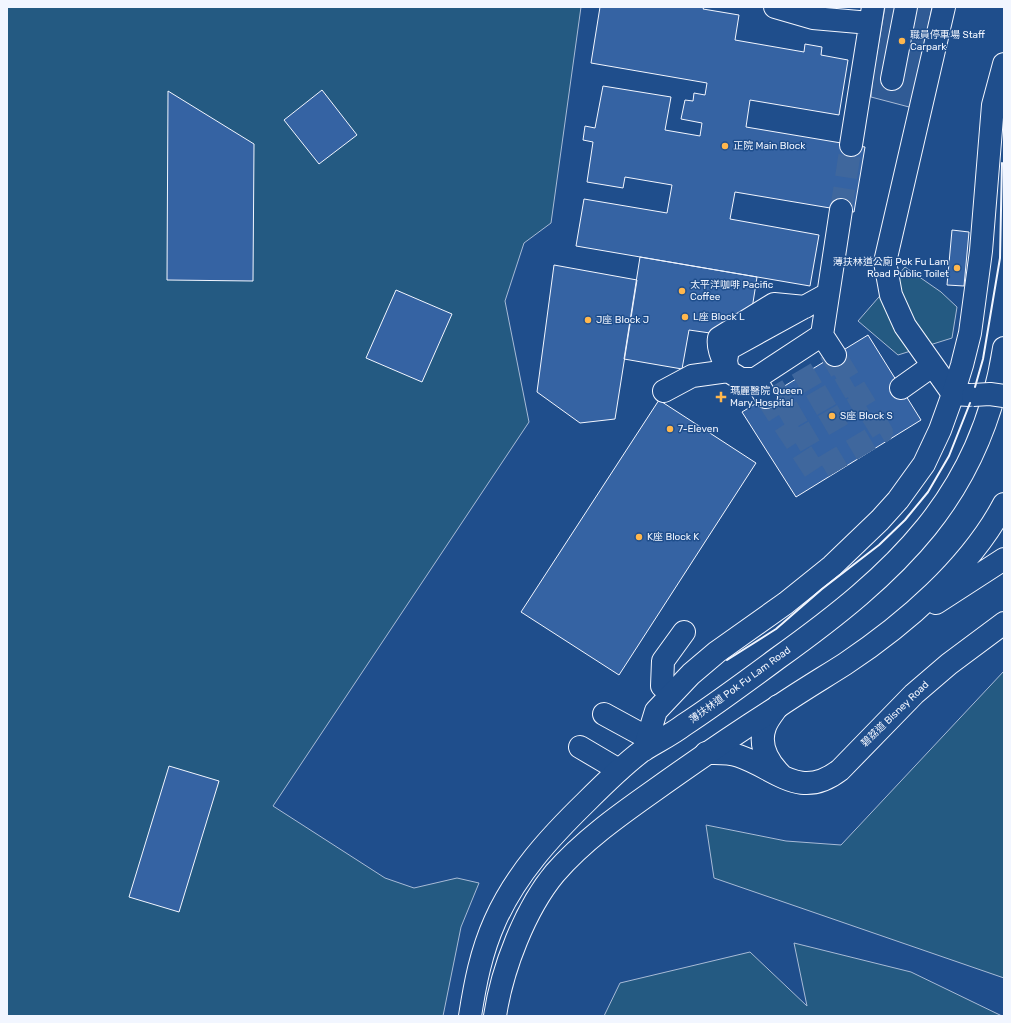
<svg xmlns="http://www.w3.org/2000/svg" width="1011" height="1023" viewBox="0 0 1011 1023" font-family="Rubik,'Noto Sans TC',sans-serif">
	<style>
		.green { fill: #245a82; stroke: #a8bbd7 }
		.parking { fill: #305b95; stroke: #a8bbd7 }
		.building { fill: #3563a3; stroke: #f2f6ff }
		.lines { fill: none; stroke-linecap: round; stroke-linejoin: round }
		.minor-tunnel { stroke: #3f679d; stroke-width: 22; stroke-dasharray: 22 11; stroke-linecap: butt }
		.minor-casing { stroke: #f2f6ff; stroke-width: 24 }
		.major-casing { stroke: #f2f6ff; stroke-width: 24 }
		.minor { stroke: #1f4e8c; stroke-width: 22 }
		.major { stroke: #1f4e8c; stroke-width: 22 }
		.minor-bridge-casing { stroke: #f2f6ff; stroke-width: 24; stroke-linecap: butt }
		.minor-bridge { stroke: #1f4e8c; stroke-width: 22 }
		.wall { stroke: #f2f6ff; stroke-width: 2 }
		.poi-dot { fill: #ffb74d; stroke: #1f4e8c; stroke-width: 1.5 }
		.labels { text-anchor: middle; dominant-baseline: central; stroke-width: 3; stroke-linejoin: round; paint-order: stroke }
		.poi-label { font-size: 10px; fill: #f2f6ff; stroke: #1f4e8c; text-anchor: start }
		.street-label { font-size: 10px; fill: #f2f6ff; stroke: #1f4e8c }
	</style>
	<rect width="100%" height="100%" fill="#1f4e8c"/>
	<!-- green -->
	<path class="green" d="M7,7H581L551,223L524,243L505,301L529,422L273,806L385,878L414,888L457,878L479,883L461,927L443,1016H7Z
		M905,267L941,292L957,307L952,338L898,355L858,321Z
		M1004,671V978L714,878L706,825L786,841L841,845Z
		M794,943L911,972L1002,1016H604L620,983L750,952L807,1006Z"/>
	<!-- parking -->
	<path class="parking" d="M885,7H932L913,108L871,97L873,75Z"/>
	<!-- building -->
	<path class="building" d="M600,7H704L703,9L739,15L735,40L804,52L805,44L822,47L821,55L848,60L839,115L750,100L746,127L865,147L854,212L735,192L730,219L819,235L810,286L576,246L584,199L667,213L672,185L625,177L623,188L587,182L593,142L583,140L585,126L595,128L603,86L671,97L665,130L700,136L702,123L681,119L685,100L693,101L694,93L705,95L707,83L591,63Z
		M322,90L357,135L319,164L284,120Z
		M168,91L254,144L253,281L167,280Z
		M952,230L969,232L964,286L947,285Z
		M640,257L757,277L752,309L710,333L689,330L682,369L624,359Z
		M554,265L637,280L615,419L580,423L537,392Z
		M396,290L452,314L422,382L366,358Z
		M868,335L921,420L796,497L742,412Z
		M659,400L756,463L619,675L521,612Z
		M169,766L219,781L179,912L129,897Z"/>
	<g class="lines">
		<!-- minor-tunnel -->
		<path class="minor-tunnel" d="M841,210L851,145
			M766,397L815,472L882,432L835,355
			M769,401L838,360
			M783,422L852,382
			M795,442L864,402"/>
		<defs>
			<path id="minor" d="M775,7L813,18L870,23
				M944,7L885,262L891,295L905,326L953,394L969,395
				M892,79L906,7
				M851,145L873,7
				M822,335L755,379H741L728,371L726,361L728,349L828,294
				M835,355L822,335L841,210
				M755,379L766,397
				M901,388L932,366
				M664,391L692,376L728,371C724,361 717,349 719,338L774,304L805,307
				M671,694L662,686L663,661L684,632
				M778,706C774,712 767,720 765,727C758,746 768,762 781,775
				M604,714L648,738
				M580,747L619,770
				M706,753C717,753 728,752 739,756C777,769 800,801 840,770L914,694L949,664L1004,623"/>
			<path id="major" d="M936,603L1004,559
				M644,750L656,711L691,674L717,652L786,603L832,566L880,520L898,500L924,464L940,430L953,394L962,365L970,333L981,251L993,105L1004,64
				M470,1016C475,984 481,952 495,921C516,874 550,837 586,802C604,784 622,766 642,751C656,742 671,735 684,725C716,704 747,681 778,658C895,574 981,497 1004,348
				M495,1016C502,969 525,909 555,873C583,841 618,816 652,792C694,762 736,733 779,706C801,691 823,678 845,664C905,624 970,568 1004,504"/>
		</defs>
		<!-- minor casing -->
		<use href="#minor" class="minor-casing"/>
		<!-- major casing -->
		<use href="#major" class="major-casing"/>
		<!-- minor -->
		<use href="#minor" class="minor"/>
		<!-- major -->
		<use href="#major" class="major"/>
		<defs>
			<path id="minor-bridge" d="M973,395L990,394L1004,396"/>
		</defs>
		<!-- minor-bridge casing -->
		<use href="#minor-bridge" class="minor-bridge-casing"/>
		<!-- minor-bridge -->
		<use href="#minor-bridge" class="minor-bridge"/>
		<!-- wall -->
		<path class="wall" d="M975,387L983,359L1000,258L1002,163
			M727,660L776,629L822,589L879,545L905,520L928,492L949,456L970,403"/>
	</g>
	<!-- markers -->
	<g class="poi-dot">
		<circle cx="902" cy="41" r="4"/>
		<circle cx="725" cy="146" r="4"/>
		<circle cx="957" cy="268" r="4"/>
		<circle cx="682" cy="291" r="4"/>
		<circle cx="685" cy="317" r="4"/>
		<circle cx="588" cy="320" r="4"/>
		<path d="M719 391h4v4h4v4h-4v4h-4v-4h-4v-4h4z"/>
		<circle cx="832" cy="416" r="4"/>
		<circle cx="670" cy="429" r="4"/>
		<circle cx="639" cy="537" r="4"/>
	</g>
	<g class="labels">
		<!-- poi labels -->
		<g class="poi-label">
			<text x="910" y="35">職員停車場 Staff<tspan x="910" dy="12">Carpark</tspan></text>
			<text x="733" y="146">正院 Main Block</text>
			<text x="949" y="262" text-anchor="end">薄扶林道公廁 Pok Fu Lam<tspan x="949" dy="12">Road Public Toilet</tspan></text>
			<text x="690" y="285">太平洋咖啡 Pacific<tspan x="690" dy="12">Coffee</tspan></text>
			<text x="693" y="317">L座 Block L</text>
			<text x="596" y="320">J座 Block J</text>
			<text x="730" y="391">瑪麗醫院 Queen<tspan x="730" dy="12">Mary Hospital</tspan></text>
			<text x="840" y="416">S座 Block S</text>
			<text x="678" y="429">7-Eleven</text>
			<text x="647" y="537">K座 Block K</text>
		</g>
		<!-- street labels -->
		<g class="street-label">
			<text transform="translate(740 685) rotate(-36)">薄扶林道 Pok Fu Lam Road</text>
			<text transform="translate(895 714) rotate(-44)">碧荔道 Bisney Road</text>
		</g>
	</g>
	<!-- border -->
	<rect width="1011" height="1023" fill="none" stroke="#f2f6ff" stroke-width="16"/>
</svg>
